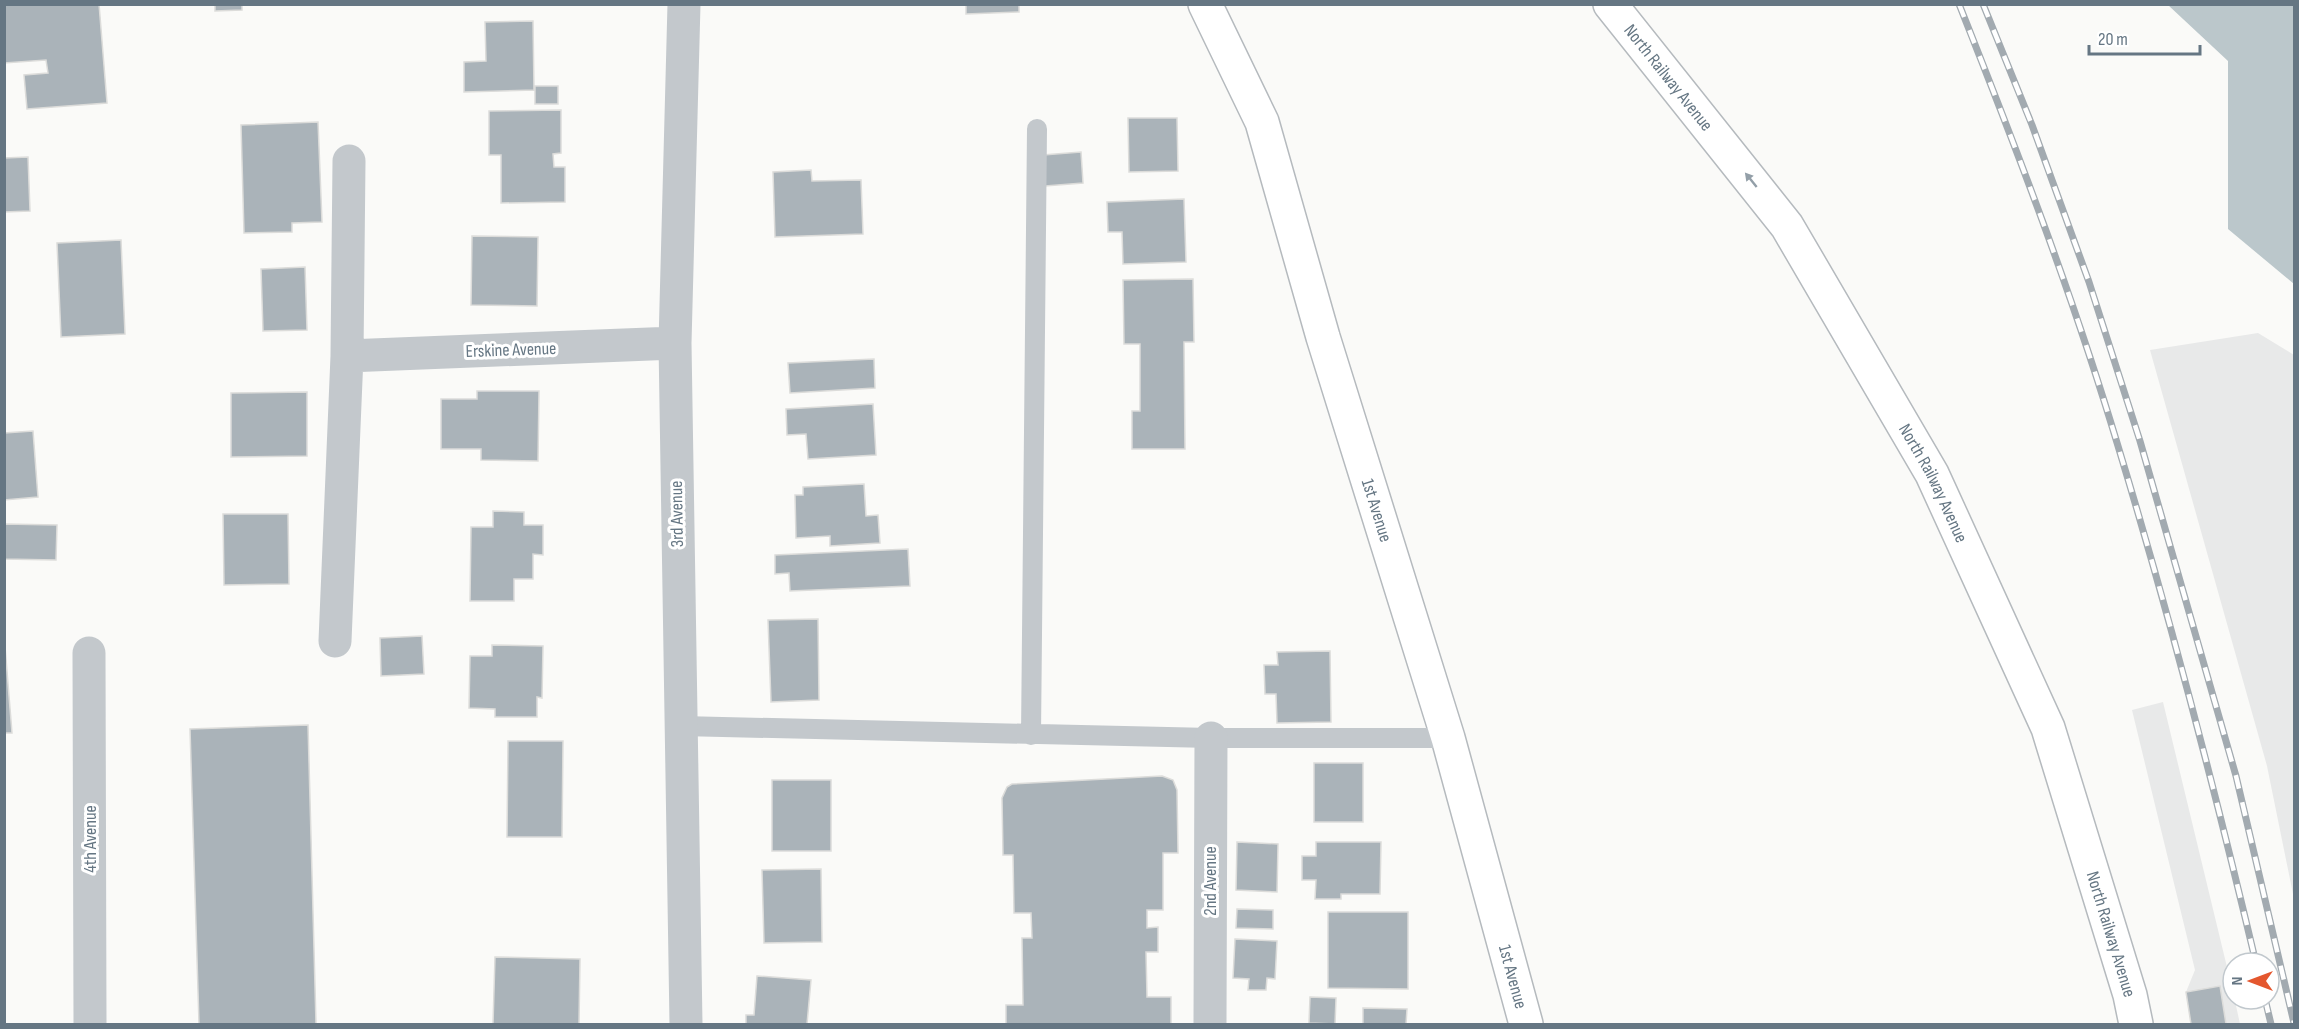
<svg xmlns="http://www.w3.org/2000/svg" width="2299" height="1029" viewBox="0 0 2299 1029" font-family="'Sofia Sans Condensed',sans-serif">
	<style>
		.built { fill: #e8e9e9 }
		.water { fill: #bbc7cb }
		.building { fill: #aab3b9; stroke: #dcdcda; stroke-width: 1.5 }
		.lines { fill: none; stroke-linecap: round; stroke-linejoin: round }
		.primary-casing { stroke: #b5babe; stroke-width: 36 }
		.service { stroke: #c3c8cc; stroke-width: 20 }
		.minor { stroke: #c3c8cc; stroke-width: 33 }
		.primary { stroke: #fff; stroke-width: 33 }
		.rail-casing { stroke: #a2aab0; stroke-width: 7 }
		.rail { stroke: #fff; stroke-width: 4.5; stroke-dasharray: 14; stroke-linecap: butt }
		.oneway { fill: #939fa8 }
		.labels { text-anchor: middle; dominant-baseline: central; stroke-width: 6; stroke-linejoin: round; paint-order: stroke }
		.street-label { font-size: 18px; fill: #657683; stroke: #fff }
	</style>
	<rect width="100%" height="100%" fill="#fafaf8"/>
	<!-- built -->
	<path class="built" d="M2258,333L2294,355V899L2267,766L2150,350Z
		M2163,702L2233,992L2240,1024H2191L2186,992L2195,970L2132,710Z"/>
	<!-- water -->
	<path class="water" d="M2168,5H2294V284L2228,229V61Z"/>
	<!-- building -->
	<path class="building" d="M4,4H99L107,103L27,109L24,75L48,73L46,60L4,63Z
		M215,4H242V10L215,11Z
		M966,4H1019V12L966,14Z
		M533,21L534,90L464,92V62L486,61L485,22Z
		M535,86H558V104H535Z
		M561,110V153L553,154L554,167H565V202L501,203V155H489V111Z
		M1128,118H1177L1178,171L1129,172Z
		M318,122L322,222L292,223V232L244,233L241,125Z
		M1081,152L1083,183L1045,186L1043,155Z
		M28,157L30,211L4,212V158Z
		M811,170L812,181L861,180L863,234L775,237L773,172Z
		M1184,199L1186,262L1123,264L1122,232H1108L1107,202Z
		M472,236L538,237L537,306L471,305Z
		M121,240L125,334L61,337L57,243Z
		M305,267L307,330L263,331L261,269Z
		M1193,279L1194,342H1184L1185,449H1132V411H1140V344H1124L1123,280Z
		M874,359L875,388L790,393L788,363Z
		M477,391H539L538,461L481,460V449H441V399H477Z
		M307,392V456L231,457V393Z
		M873,404L876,455L808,459L806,434L787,435L786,409Z
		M33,431L38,497L4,500V433Z
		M864,484L866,516L878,515L880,543L830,546V536L796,538L795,495H803V487Z
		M493,511L524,512V525H543V555L533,554V579H514V601H470L471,527H493Z
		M223,514H288L289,584L224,585Z
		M4,524L57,525L56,560L4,559Z
		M908,549L910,586L790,591L789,573L775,574V555Z
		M818,619L819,700L771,702L768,620Z
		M4,634L12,733H4Z
		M422,636L424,674L381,676L380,638Z
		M492,645L543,646L542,698L537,697V717H495V709L469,708L470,656H492Z
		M1330,651L1331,722L1277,723L1276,694H1265L1264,665H1278L1277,652Z
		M308,725L316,1024H199L190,729Z
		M508,741H563L562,837H507Z
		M1314,763H1363V822H1314Z
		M1162,776L1173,780L1177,790L1178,853H1163V910H1147V928L1158,927V952H1146L1147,997H1171V1024H1006V1005H1023L1022,938H1032L1031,913H1014L1013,855H1003L1002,798L1007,787L1012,784Z
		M772,780H831V851H772Z
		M1237,842L1278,844L1277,892L1236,890Z
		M1316,842H1381L1380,894H1341V899H1315L1316,880H1302V856H1316Z
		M821,869L822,942L764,943L762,870Z
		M1237,909L1273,910V929L1236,928Z
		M1328,912H1408V989L1328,988Z
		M1235,939L1277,941L1275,979L1267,978L1266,990H1248L1249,979L1233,978Z
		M495,957L580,959L579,1024H493Z
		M757,976L811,980L807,1024H746V1015H754Z
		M2220,986L2226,1024H2191L2186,992Z
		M1310,997L1336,998L1335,1024L1309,1023Z
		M1363,1008L1407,1009L1406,1024H1363Z"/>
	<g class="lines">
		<defs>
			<g id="primary">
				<path id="s1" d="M1205,4L1262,122L1323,337L1448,738L1526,1024"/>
				<path id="s2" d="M1610,4L1787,226L1932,474L2048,728L2130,995L2136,1024"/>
			</g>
		</defs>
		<!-- primary casing -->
		<use href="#primary" class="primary-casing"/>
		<!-- service -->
		<path class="service" d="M681,726L1211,738H1448
			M1031,735L1037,129"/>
		<!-- minor -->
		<path class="minor" d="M684,4L675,343L686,1024
			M347,356L675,343
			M335,641L347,356L349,161
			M89,653L90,1024
			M1210,1024L1211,738"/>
		<!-- primary -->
		<use href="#primary" class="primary"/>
		<defs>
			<path id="rail" d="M1959,4C2017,150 2073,296 2118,446C2170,617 2215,790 2256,963
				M1983,4L2032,125L2089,282L2140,441L2236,776L2294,1023
				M2265,999L2271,1024"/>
		</defs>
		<!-- rail casing -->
		<use href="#rail" class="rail-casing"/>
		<!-- rail -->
		<use href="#rail" class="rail"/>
	</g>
	<!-- one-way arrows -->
	<defs><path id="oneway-solid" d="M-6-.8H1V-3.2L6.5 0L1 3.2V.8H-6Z" transform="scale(1.5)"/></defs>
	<use class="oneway" href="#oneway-solid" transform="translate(1751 180) rotate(-129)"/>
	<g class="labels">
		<!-- street labels -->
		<g class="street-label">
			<text stroke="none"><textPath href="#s2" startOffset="94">North Railway Avenue</textPath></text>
			<text transform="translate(511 350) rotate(-2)">Erskine Avenue</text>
			<text stroke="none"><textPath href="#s2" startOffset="580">North Railway Avenue</textPath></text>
			<text stroke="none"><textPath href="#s1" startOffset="536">1st Avenue</textPath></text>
			<text transform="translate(677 514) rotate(-91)">3rd Avenue</text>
			<text transform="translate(90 839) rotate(-90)">4th Avenue</text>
			<text transform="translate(1210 881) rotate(-90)">2nd Avenue</text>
			<text stroke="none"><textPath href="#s2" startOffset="1066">North Railway Avenue</textPath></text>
			<text stroke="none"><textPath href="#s1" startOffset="1022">1st Avenue</textPath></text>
		</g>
	</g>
	<!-- border -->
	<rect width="2299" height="1029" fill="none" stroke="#657683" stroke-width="12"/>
	<!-- north arrow -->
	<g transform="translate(2251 981) rotate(270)"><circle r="28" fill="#ffffff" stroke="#c1c8cd" stroke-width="1.5"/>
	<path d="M0-4.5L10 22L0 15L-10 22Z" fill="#e4572e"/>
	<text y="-9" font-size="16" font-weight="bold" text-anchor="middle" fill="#657683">N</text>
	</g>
	<!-- scale -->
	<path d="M2089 45v9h111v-9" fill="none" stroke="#657683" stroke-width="3"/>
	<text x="2098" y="45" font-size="18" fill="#657683" stroke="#ffffff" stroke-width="4.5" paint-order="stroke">20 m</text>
</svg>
